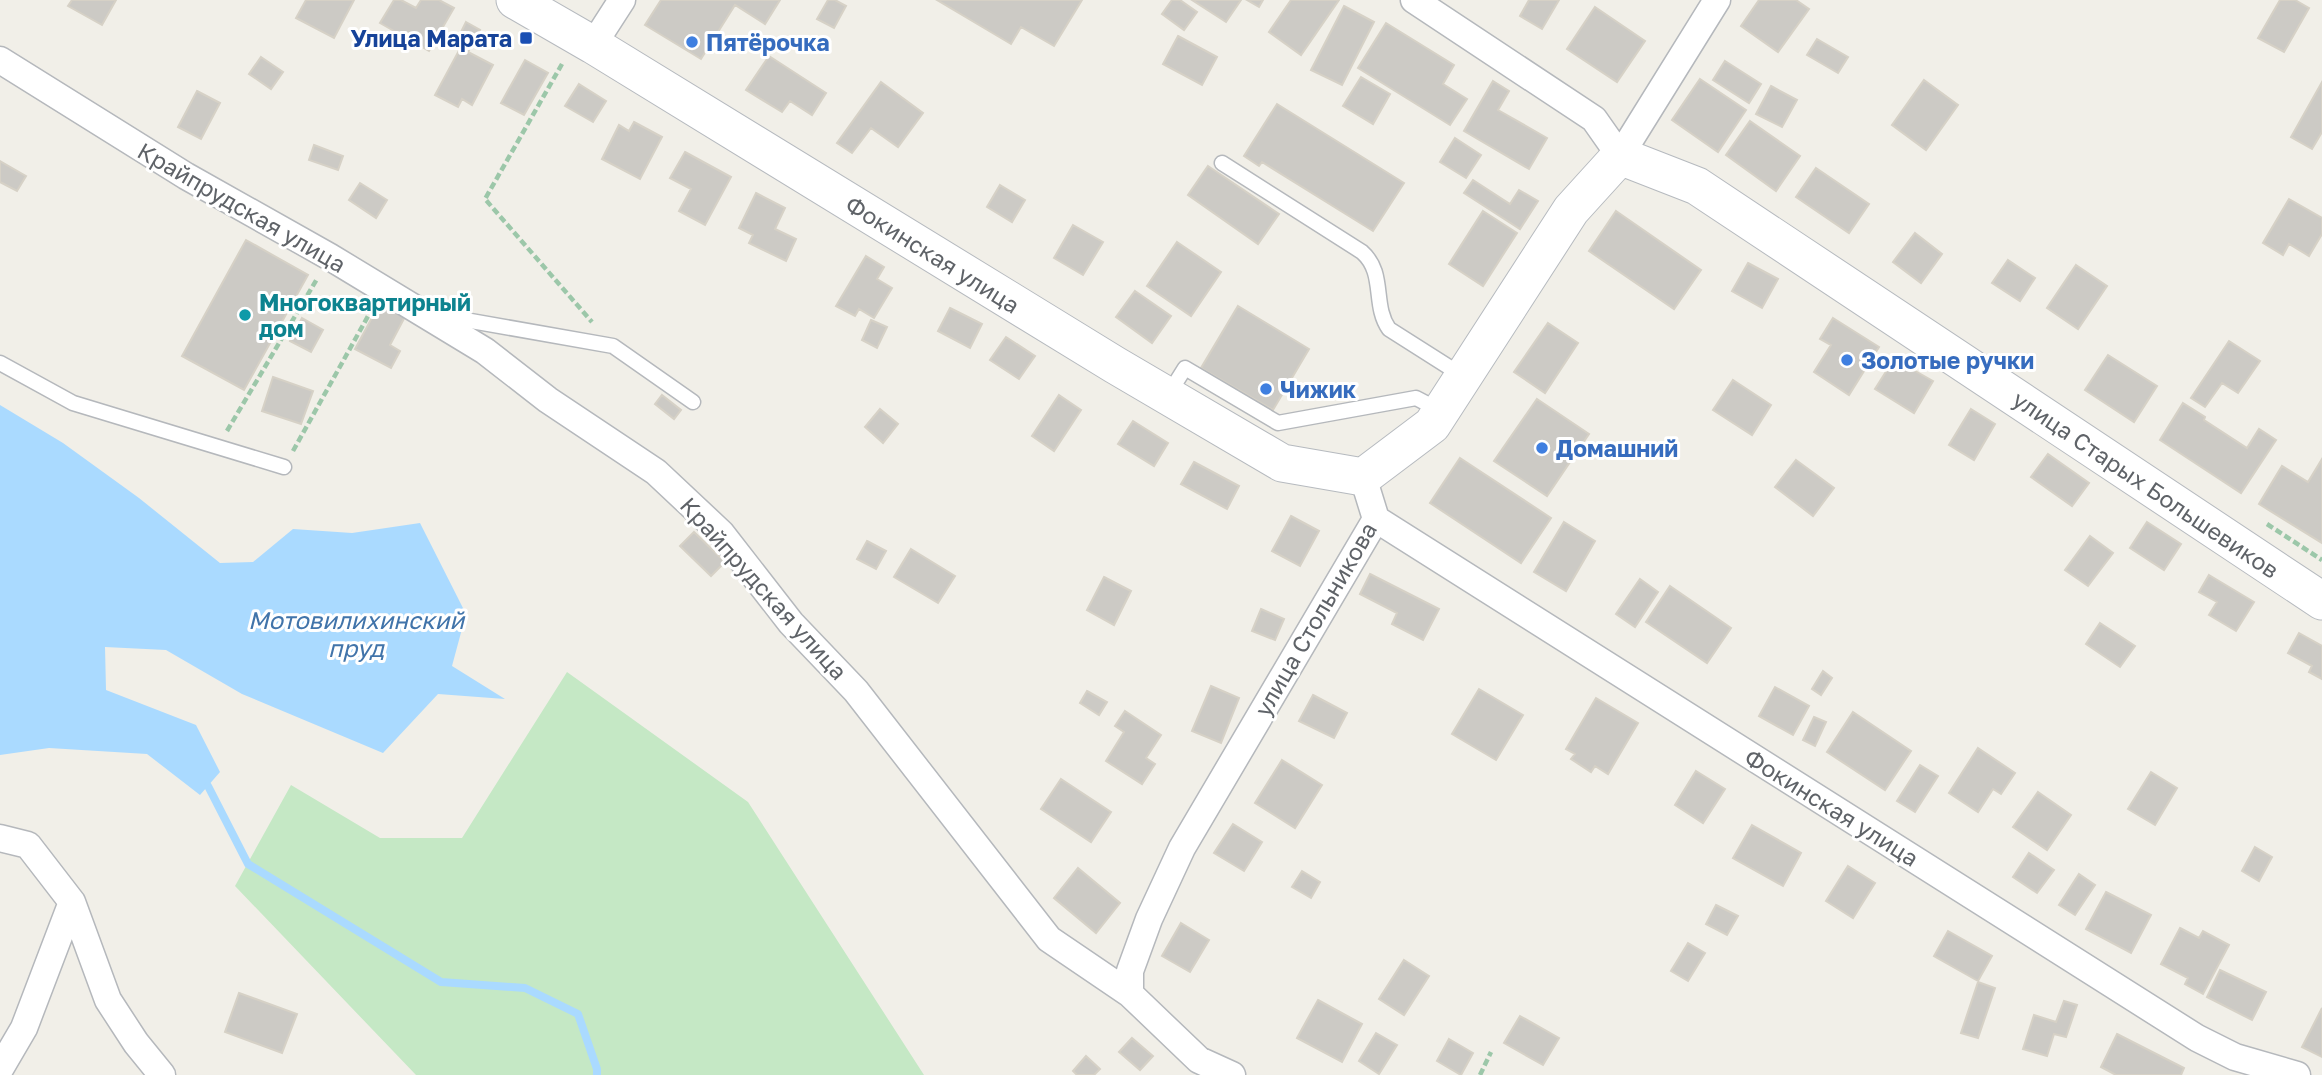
<svg xmlns="http://www.w3.org/2000/svg" width="2322" height="1075" viewBox="0 0 2322 1075" font-family="'Golos Text',sans-serif">
	<style>
		.green { fill: #c5e8c5 }
		.water { fill: #aadaff }
		.lines { fill: none; stroke-linecap: round; stroke-linejoin: round }
		.stream { stroke: #aadaff; stroke-width: 8 }
		.building { fill: #cccac5; stroke: #d6d1c6; stroke-width: 2 }
		.lane-casing { stroke: #b5b8bc; stroke-width: 17 }
		.street-casing { stroke: #b5b8bc; stroke-width: 29 }
		.secondary-casing { stroke: #b6babf; stroke-width: 39 }
		.path { stroke: #9cc7a9; stroke-width: 4.5; stroke-dasharray: 7 3.5; stroke-linecap: butt }
		.lane { stroke: #fff; stroke-width: 14 }
		.street { stroke: #fff; stroke-width: 26 }
		.secondary { stroke: #fff; stroke-width: 37 }
		.transit-dot { fill: #1a4fb4; stroke: #fff; stroke-width: 2.5 }
		.shop-dot { fill: #3f7fe0; stroke: #fff; stroke-width: 2.5 }
		.culture-dot { fill: #0f9aa8; stroke: #fff; stroke-width: 2.5 }
		.labels { text-anchor: middle; dominant-baseline: central; stroke-width: 6; stroke-linejoin: round; paint-order: stroke }
		.transit-label { font-size: 23px; font-weight: bold; fill: #164399; stroke: #fff; text-anchor: end }
		.shop-label { font-size: 23px; font-weight: bold; fill: #366cbe; stroke: #fff; text-anchor: start }
		.street-label { font-size: 23px; fill: #5f6368; stroke: #fff }
		.culture-label { font-size: 23px; font-weight: bold; fill: #0d838f; stroke: #fff; text-anchor: start }
		.water-label { font-size: 24px; font-style: italic; fill: #4174aa; stroke: #fff }
	</style>
	<rect width="100%" height="100%" fill="#f1efe8"/>
	<!-- green -->
	<path class="green" d="M567,672L748,802L924,1075H416L235,886L291,785L380,838H462Z"/>
	<!-- water -->
	<path class="water" d="M0,405L63,443L139,498L220,563L253,562L293,529L352,533L420,523L466,614L452,666L505,699L438,694L383,753L242,694L166,650L105,647L106,690L196,725L220,772L200,795L147,754L49,748L0,755Z"/>
	<g class="lines">
		<!-- stream -->
		<path class="stream" d="M208,786L248,864L441,982L525,988L578,1014L597,1069V1075"/>
	</g>
	<!-- building -->
	<path class="building" d="M72,0H116L102,25L68,6Z
		M306,0H354L334,38L296,18Z
		M394,0H401L416,8L421,0H439L454,8L429,51L380,23Z
		M661,0H780L765,24L735,5L701,59L645,25Z
		M828,0H835L846,6L834,28L817,19Z
		M937,0H1082L1054,46L1021,27L1011,44Z
		M1172,0H1180L1197,12L1184,30L1162,14Z
		M1192,0H1241L1226,22Z
		M1247,0H1263L1259,7Z
		M1291,0H1339L1301,55L1269,32Z
		M1529,0H1559L1542,29L1520,16Z
		M1759,0H1796L1809,9L1778,52L1741,26Z
		M2280,0H2295L2309,8L2284,52L2258,38Z
		M1344,6L1374,22L1342,85L1311,70Z
		M1595,7L1645,41L1617,82L1567,49Z
		M466,22L480,30L468,52L493,65L472,105L462,99L458,107L435,95L462,45L456,42Z
		M1386,23L1454,65L1443,84L1467,99L1450,125L1358,68Z
		M1178,36L1217,57L1202,85L1163,64Z
		M1817,39L1848,57L1838,73L1807,55Z
		M769,56L826,93L812,115L790,101L782,112L746,90Z
		M261,57L283,72L271,89L249,74Z
		M525,60L548,73L524,115L501,103Z
		M1725,61L1761,84L1749,103L1713,80Z
		M1361,77L1390,94L1373,124L1343,106Z
		M1700,79L1746,110L1718,152L1672,120Z
		M1924,80L1958,105L1926,150L1892,125Z
		M1493,81L1509,91L1498,110L1547,138L1529,169L1464,131Z
		M881,82L923,113L898,147L871,128L852,153L837,143Z
		M2322,82V132L2312,149L2291,137Z
		M579,84L606,101L593,122L565,106Z
		M1771,86L1797,100L1782,127L1756,114Z
		M197,91L220,103L201,139L178,127Z
		M1277,104L1404,183L1373,231L1262,162L1259,166L1244,156Z
		M1750,121L1800,156L1776,191L1726,155Z
		M634,122L662,137L640,179L602,159L619,125L629,131Z
		M1455,138L1481,155L1466,178L1440,162Z
		M314,145L343,156L338,170L309,160Z
		M685,152L731,177L705,225L679,211L691,189L670,178Z
		M0,161L26,176L17,191L0,182Z
		M1208,166L1279,214L1258,244L1188,195Z
		M1816,168L1869,204L1849,233L1796,197Z
		M1473,180L1510,204L1519,190L1538,201L1520,229L1464,193Z
		M360,183L387,200L376,218L349,200Z
		M1000,185L1025,200L1012,222L987,207Z
		M756,193L785,208L775,229L796,239L786,261L749,243L753,235L739,228Z
		M2289,199L2322,218V234L2309,256L2289,244L2283,255L2263,243Z
		M1483,211L1517,233L1483,286L1449,264Z
		M1616,211L1701,270L1674,309L1589,251Z
		M1073,225L1103,242L1083,275L1054,258Z
		M1915,233L1942,254L1921,283L1893,262Z
		M246,240L308,275L244,390L182,356Z
		M1177,242L1221,272L1191,316L1147,286Z
		M866,256L884,267L877,279L892,288L874,318L859,309L855,316L836,306Z
		M2008,260L2035,278L2020,301L1992,283Z
		M1748,263L1778,279L1762,308L1732,291Z
		M2076,265L2107,286L2078,329L2047,308Z
		M1135,291L1171,316L1152,343L1116,317Z
		M382,299L407,313L390,345L400,351L391,368L355,349Z
		M1238,306L1309,349L1273,410L1201,368Z
		M950,308L982,324L970,348L938,331Z
		M302,318L323,330L311,352L290,341Z
		M1833,318L1879,347L1849,395L1814,372L1831,345L1820,339Z
		M871,320L887,327L877,348L862,340Z
		M1548,323L1578,343L1545,393L1514,372Z
		M1006,337L1035,356L1019,379L990,360Z
		M2229,341L2260,361L2238,393L2222,383L2205,407L2191,398Z
		M2108,355L2157,386L2134,422L2085,390Z
		M1894,359L1933,381L1914,413L1875,389Z
		M273,377L313,391L301,424L262,411Z
		M1733,380L1771,405L1752,435L1713,410Z
		M662,395L681,410L674,419L655,404Z
		M1059,395L1081,410L1054,451L1032,436Z
		M1537,399L1589,434L1547,496L1494,461Z
		M2183,403L2205,417L2204,420L2247,448L2259,429L2276,440L2241,493L2160,440Z
		M880,409L898,424L883,443L865,427Z
		M1971,409L1995,424L1974,460L1949,445Z
		M1133,421L1168,443L1154,466L1118,444Z
		M2048,454L2089,483L2072,506L2031,477Z
		M1460,458L1551,518L1521,563L1430,503Z
		M2322,459V543L2259,504L2282,466L2308,482Z
		M1796,460L1834,488L1813,516L1775,487Z
		M1194,462L1239,486L1227,509L1181,484Z
		M1291,516L1319,531L1300,566L1272,551Z
		M1564,522L1595,541L1566,591L1534,572Z
		M2147,522L2181,544L2164,570L2130,548Z
		M694,532L725,562L711,576L680,546Z
		M2090,536L2113,553L2088,586L2065,570Z
		M867,541L886,551L876,569L857,559Z
		M911,549L955,576L938,603L894,577Z
		M1370,574L1439,609L1423,640L1392,624L1397,613L1360,594Z
		M2209,575L2254,602L2236,631L2209,615L2217,602L2199,592Z
		M1104,577L1131,591L1114,625L1087,610Z
		M1640,579L1658,592L1635,627L1616,614Z
		M1670,586L1731,628L1707,663L1646,622Z
		M1261,609L1284,619L1275,640L1252,631Z
		M2100,623L2135,646L2120,667L2086,644Z
		M2299,633L2322,646V679L2309,672L2312,666L2288,653Z
		M1823,671L1832,678L1821,695L1812,689Z
		M1211,686L1239,698L1221,743L1192,731Z
		M1775,687L1809,706L1793,735L1759,716Z
		M1479,689L1523,715L1496,760L1452,734Z
		M1087,691L1107,702L1099,715L1080,703Z
		M1313,695L1347,713L1334,738L1299,721Z
		M1596,698L1638,723L1608,774L1595,766L1591,772L1571,759L1575,754L1566,749Z
		M1125,711L1161,735L1146,758L1155,764L1142,784L1106,761L1124,732L1115,726Z
		M1853,712L1911,751L1885,790L1827,752Z
		M1814,717L1826,722L1815,746L1803,740Z
		M1978,748L2015,773L2001,794L1993,789L1978,812L1949,793Z
		M1282,760L1322,785L1295,828L1255,803Z
		M1920,765L1938,776L1915,812L1897,801Z
		M1696,771L1725,789L1703,823L1675,805Z
		M2151,772L2177,788L2155,825L2128,809Z
		M1061,779L1111,812L1091,842L1041,809Z
		M2038,792L2071,815L2047,850L2013,827Z
		M1233,824L1262,842L1244,871L1214,853Z
		M1752,825L1801,853L1783,886L1733,858Z
		M2255,847L2272,857L2259,881L2242,871Z
		M2029,853L2054,870L2037,893L2013,877Z
		M1848,866L1875,883L1853,918L1826,901Z
		M1078,868L1120,903L1096,933L1054,898Z
		M1302,871L1320,882L1311,898L1292,887Z
		M2079,874L2095,885L2075,915L2059,905Z
		M2106,892L2151,915L2131,953L2086,929Z
		M1716,905L1738,916L1727,935L1706,924Z
		M1181,923L1209,940L1190,972L1162,956Z
		M2180,928L2199,938L2203,931L2229,945L2203,994L2185,984L2188,978L2161,964Z
		M1948,931L1992,956L1978,981L1934,956Z
		M1688,943L1705,953L1688,981L1671,971Z
		M1404,960L1429,976L1404,1015L1379,999Z
		M2220,970L2266,992L2252,1020L2207,997Z
		M1978,982L1995,988L1978,1038L1961,1033Z
		M239,993L297,1014L282,1053L225,1032Z
		M1318,1000L1362,1024L1342,1062L1297,1038Z
		M2064,1001L2077,1005L2066,1037L2054,1034L2047,1056L2023,1049L2034,1015L2056,1022Z
		M2322,1008V1057L2302,1047Z
		M1520,1016L1559,1038L1543,1065L1504,1043Z
		M1376,1033L1397,1045L1379,1074L1359,1061Z
		M2117,1034L2184,1068L2181,1075H2116L2101,1067Z
		M1132,1038L1153,1056L1140,1070L1119,1052Z
		M1449,1039L1473,1053L1461,1075L1437,1061Z
		M1086,1056L1100,1069L1094,1075H1077L1073,1071Z"/>
	<g class="lines">
		<defs>
			<path id="lane" d="M1222,163L1362,252C1386,273 1372,305 1389,329L1463,376
				M437,315L613,346L693,402
				M0,363L73,403L284,467
				M1168,395L1185,368L1278,423L1416,398L1441,411"/>
			<path id="street" d="M1414,0L1594,119L1620,156L1717,0
				M593,45L622,0
				M0,60L186,176L330,257L485,351L548,400L656,472L721,533L791,623L856,691L1049,939L1130,994L1199,1060L1232,1075
				M1376,519L2197,1038L2235,1057L2297,1075
				M0,838L28,845L72,902L108,1000L136,1043L162,1075
				M1130,994V971L1149,919L1182,848L1376,519L1363,477
				M0,1069L24,1028L72,902"/>
			<path id="secondary" d="M515,0L593,45L1115,365L1282,463L1363,477L1432,425L1571,210L1620,156L1697,186L2322,601"/>
		</defs>
		<!-- lane casing -->
		<use href="#lane" class="lane-casing"/>
		<!-- street casing -->
		<use href="#street" class="street-casing"/>
		<!-- secondary casing -->
		<use href="#secondary" class="secondary-casing"/>
		<!-- path -->
		<path class="path" d="M562,64L485,199L592,322
			M227,431L317,279
			M293,451L372,309
			M2267,524L2322,560
			M1480,1075L1491,1052"/>
		<!-- lane -->
		<use href="#lane" class="lane"/>
		<!-- street -->
		<use href="#street" class="street"/>
		<!-- secondary -->
		<use href="#secondary" class="secondary"/>
	</g>
	<!-- markers -->
	<rect class="transit-dot" x="519" y="31" width="14" height="14" rx="3.5"/>
	<g class="shop-dot">
		<circle cx="692" cy="42" r="7"/>
		<circle cx="1847" cy="360" r="7"/>
		<circle cx="1266" cy="389" r="7"/>
		<circle cx="1542" cy="448" r="7"/>
	</g>
	<circle class="culture-dot" cx="245" cy="315" r="7"/>
	<g class="labels">
		<!-- transit labels -->
		<g class="transit-label">
			<text x="512" y="38">Улица Марата</text>
		</g>
		<!-- shop labels -->
		<g class="shop-label">
			<text x="706" y="42">Пятёрочка</text>
			<text x="1861" y="360">Золотые ручки</text>
			<text x="1280" y="389">Чижик</text>
			<text x="1556" y="448">Домашний</text>
		</g>
		<!-- street labels -->
		<g class="street-label">
			<text transform="translate(242 207) rotate(30)">Крайпрудская улица</text>
			<text transform="translate(933 254) rotate(32)">Фокинская улица</text>
			<text transform="translate(2146 484) rotate(34)">улица Старых Большевиков</text>
			<text transform="translate(764 588) rotate(48)">Крайпрудская улица</text>
			<text transform="translate(1315 619) rotate(-60)">улица Стольникова</text>
			<text transform="translate(1832 807) rotate(32)">Фокинская улица</text>
		</g>
		<!-- culture labels -->
		<g class="culture-label">
			<text x="259" y="302">Многоквартирный<tspan x="259" dy="26">дом</tspan></text>
		</g>
		<!-- water labels -->
		<g class="water-label">
			<text x="356" y="619">Мотовилихинский<tspan x="356" dy="28">пруд</tspan></text>
		</g>
	</g>
</svg>
